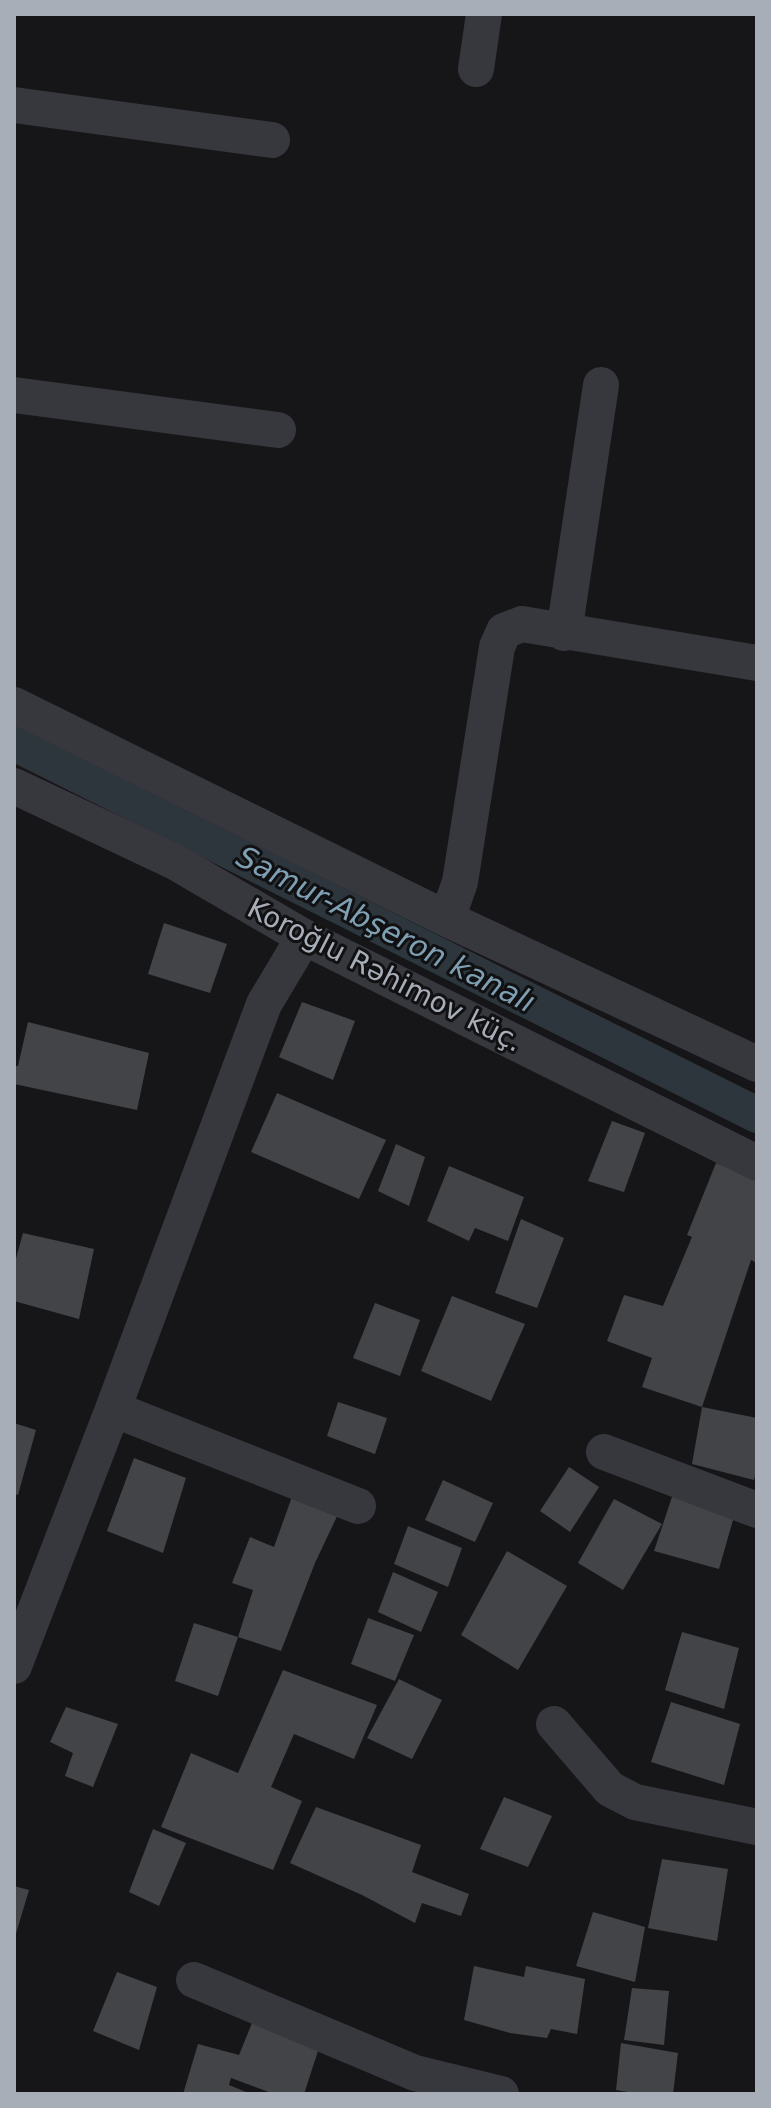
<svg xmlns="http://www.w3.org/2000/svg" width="771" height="2108" viewBox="0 0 771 2108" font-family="'DejaVu Sans',sans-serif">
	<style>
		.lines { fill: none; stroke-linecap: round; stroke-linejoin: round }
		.canal { stroke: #2c363c; stroke-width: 36 }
		.building { fill: #424448 }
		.minor { stroke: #37383d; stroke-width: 36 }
		.labels { text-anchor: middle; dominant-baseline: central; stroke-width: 6; stroke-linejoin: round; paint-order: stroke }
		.street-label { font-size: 28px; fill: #a8aeb8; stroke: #111113 }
		.water-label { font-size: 30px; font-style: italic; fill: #7f9fb2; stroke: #111113 }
	</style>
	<rect width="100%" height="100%" fill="#161618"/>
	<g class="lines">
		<!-- canal -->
		<path class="canal" d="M14,743L757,1115"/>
	</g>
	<!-- building -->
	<path class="building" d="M164,923L227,944L210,993L148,974Z
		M302,1002L355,1021L333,1080L279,1057Z
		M28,1022L149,1053L137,1110L14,1084V1066H18Z
		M277,1093L386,1140L359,1199L251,1152Z
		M612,1121L645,1133L624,1192L588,1181Z
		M396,1144L425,1157L409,1206L378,1191Z
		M716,1163L757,1178V1263L751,1260L702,1407L642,1387L652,1358L607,1341L624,1295L663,1306L692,1237L687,1235Z
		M449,1166L524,1197L508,1241L475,1228L469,1241L427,1221Z
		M521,1219L564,1238L537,1308L495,1293Z
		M23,1233L94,1249L79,1319L14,1301V1266Z
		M452,1296L525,1324L491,1401L421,1371Z
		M375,1303L420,1320L400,1376L353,1358Z
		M338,1402L387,1418L375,1454L327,1436Z
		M702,1407L757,1418V1467L754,1480L692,1464Z
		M14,1423L36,1430L18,1495L14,1494Z
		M134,1458L186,1478L163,1553L107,1531Z
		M569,1467L599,1487L570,1532L540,1511Z
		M443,1480L493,1503L475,1542L425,1520Z
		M674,1491L735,1513L719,1569L654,1551Z
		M293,1494L340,1510L315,1563L281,1651L238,1637L253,1590L232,1583L250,1537L274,1547Z
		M614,1499L662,1524L623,1590L578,1563Z
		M408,1526L462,1548L448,1587L394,1564Z
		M507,1551L567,1586L518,1670L461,1635Z
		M393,1572L438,1592L421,1632L378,1612Z
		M368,1618L414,1635L395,1681L351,1664Z
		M194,1623L238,1637L218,1696L175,1681Z
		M682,1632L739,1648L724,1709L665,1690Z
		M283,1670L377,1705L354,1759L294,1734L271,1787L302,1801L273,1870L161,1827L191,1753L238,1773Z
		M399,1679L442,1700L412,1759L367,1738Z
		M671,1702L740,1724L724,1785L651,1762Z
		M66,1707L118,1724L93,1787L65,1776L73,1753L50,1742Z
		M504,1797L552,1816L528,1867L480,1849Z
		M316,1807L421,1845L412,1872L469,1894L461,1916L422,1903L415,1923L362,1895L290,1863Z
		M153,1829L186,1843L159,1906L129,1892Z
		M662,1859L728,1869L717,1941L648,1928Z
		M14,1886L29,1890L15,1937H14Z
		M593,1912L645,1927L635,1982L576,1966Z
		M474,1966L524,1977L526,1966L585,1979L577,2034L551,2029L547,2038L510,2033L464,2020Z
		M117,1972L157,1987L139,2050L93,2031Z
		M632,1988L669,1991L664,2045L624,2040Z
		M252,2023L319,2048L304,2094H274L231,2078L229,2085L251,2094H183L198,2044L239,2055Z
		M621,2043L678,2053L673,2094H639L616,2090Z"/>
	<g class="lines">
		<!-- minor -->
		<path class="minor" d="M476,69L484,14
			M14,105L272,140
			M14,395L278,430
			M564,633L601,385
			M14,705L447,919L757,1064
			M14,786L175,862L304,937L757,1163
			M447,919L460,882L497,647L504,631L522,624L757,663
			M113,1409L358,1506
			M604,1452L757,1510
			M14,1666L113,1409L264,1004L304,937
			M554,1724L610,1789L635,1802L757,1827
			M194,1980L415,2073L501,2094"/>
	</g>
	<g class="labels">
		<!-- street labels -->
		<g class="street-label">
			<text transform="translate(385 975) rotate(27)">Koroğlu Rəhimov küç.</text>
		</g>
		<!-- water labels -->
		<g class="water-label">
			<text transform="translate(386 929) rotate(27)">Samur-Abşeron kanalı</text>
		</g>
	</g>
	<!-- border -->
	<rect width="771" height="2108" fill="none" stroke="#a8aeb8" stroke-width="32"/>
</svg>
